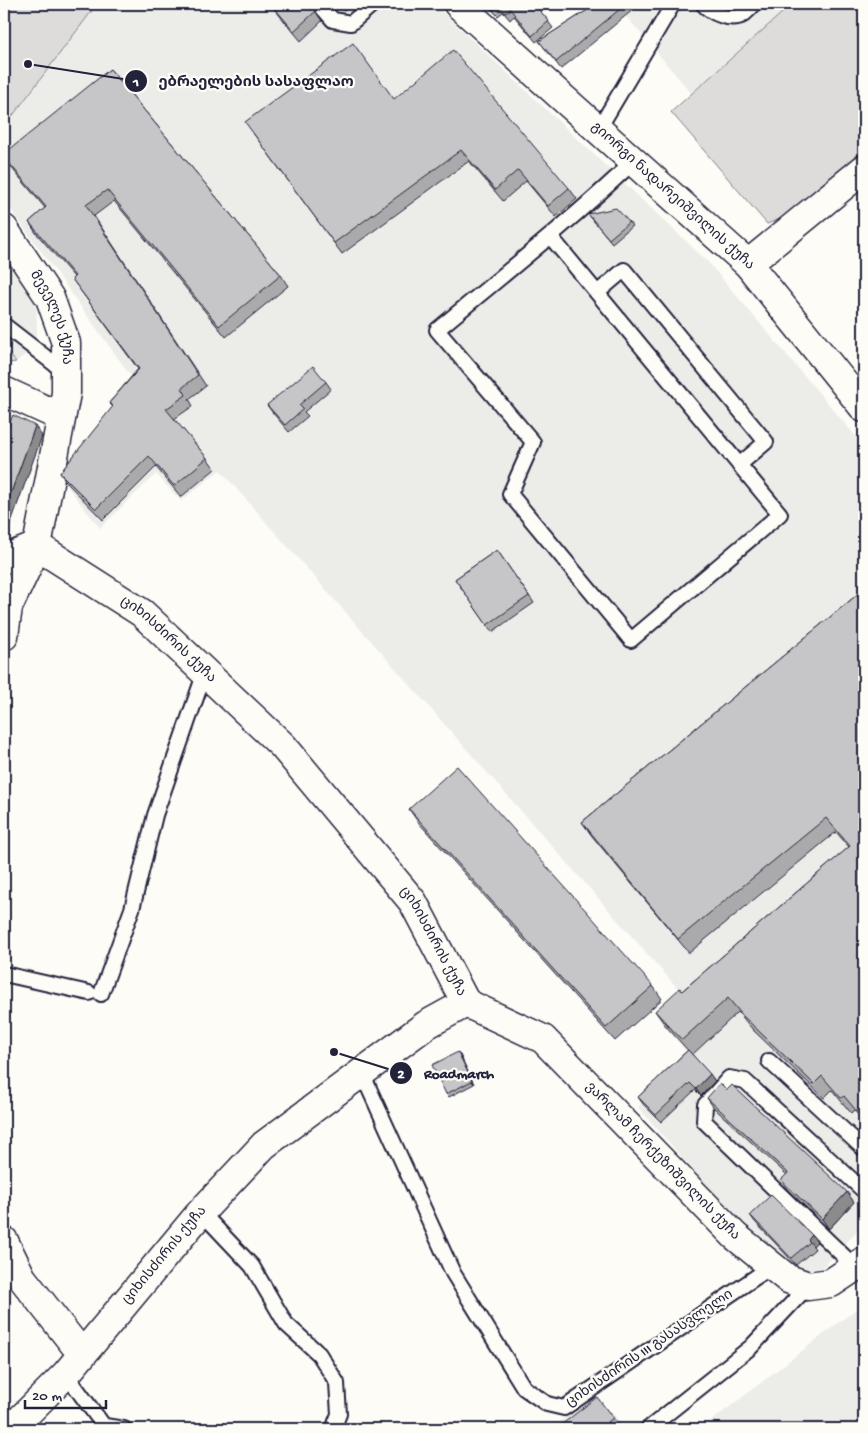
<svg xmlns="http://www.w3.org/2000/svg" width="868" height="1433" viewBox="0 0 868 1433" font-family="'Gochi Hand','Noto Sans Georgian',sans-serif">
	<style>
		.built { fill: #ecece9 }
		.green { fill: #dddcdb; stroke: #807f8b }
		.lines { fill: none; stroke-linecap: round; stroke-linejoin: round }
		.lane-casing { stroke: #22223b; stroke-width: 18 }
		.street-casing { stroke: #22223b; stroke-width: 31 }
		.secondary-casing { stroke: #22223b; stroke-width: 31 }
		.lane { stroke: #fdfcf7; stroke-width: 14 }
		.street { stroke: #fdfcf7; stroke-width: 28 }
		.secondary { stroke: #fdfcf7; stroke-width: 28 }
		.wall { fill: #aaaaac; stroke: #22223b }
		.shaded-wall { fill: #8b8b8c; stroke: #22223b }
		.building { fill: #c6c6c8; stroke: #22223b }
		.labels { text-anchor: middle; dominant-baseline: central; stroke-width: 4.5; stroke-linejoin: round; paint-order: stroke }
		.street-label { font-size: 14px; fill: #22223b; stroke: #fdfcf7 }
		.leader { fill: none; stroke: #22223b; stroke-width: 2 }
		.callout-dot { fill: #22223b; stroke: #fdfcf7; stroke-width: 2 }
		.mark-label { font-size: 15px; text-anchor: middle; font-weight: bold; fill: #fff }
		.callout-label { font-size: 15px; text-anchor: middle; font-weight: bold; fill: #22223b; stroke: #fdfcf7; stroke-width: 4.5; stroke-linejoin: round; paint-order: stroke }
	</style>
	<rect width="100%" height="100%" fill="#fdfcf7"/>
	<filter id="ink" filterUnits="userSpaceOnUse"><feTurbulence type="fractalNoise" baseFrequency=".02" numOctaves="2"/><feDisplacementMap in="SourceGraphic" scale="10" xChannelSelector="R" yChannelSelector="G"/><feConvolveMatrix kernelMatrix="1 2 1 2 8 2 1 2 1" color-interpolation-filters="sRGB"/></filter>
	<g filter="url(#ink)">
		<!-- built -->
		<path class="built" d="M97,4H434L707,261L864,446V1224L822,1268L797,1273L779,1269L638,1107L690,1055L663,1025L688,1000L220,470L181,501L156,474L100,528L66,485L133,379L4,200V129Z
			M616,4H792L691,93Z
			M4,250L36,297L37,332L32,349L16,362L4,348Z
			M864,1303V1429H701Z
			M594,1394L627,1429H551Z"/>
		<!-- green -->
		<path class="green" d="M4,4H97L5,126L4,124Z
			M792,4H864V154L788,216L767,224L671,112Z
			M4,348L16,362L4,364Z"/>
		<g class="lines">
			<defs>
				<path id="lane" d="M319,4L333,20L351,23L373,4
					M703,4C711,13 731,22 743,15C747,12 751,7 755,4
					M598,130L673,4
					M550,236L780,514L631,640L510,494L533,442L437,330C503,275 571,221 633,162
					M597,293L624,270L766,442L739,465
					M4,325L66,373
					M4,974L89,993
					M101,994L132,909L155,815L205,672
					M769,1061L864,1149
					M361,1071L453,1273L524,1388L547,1404L564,1408L772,1266
					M201,1212L252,1266L286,1324L319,1354L337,1383L339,1414L333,1429
					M855,1267L704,1121L705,1105L729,1078L745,1081L864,1191
					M66,1374L106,1429
					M105,1426L124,1429
					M648,1429L751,1347L808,1286"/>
				<g id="street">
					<path id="s1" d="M458,4L748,264L864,408"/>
					<path d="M748,264L864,169"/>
					<path d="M4,391L61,417"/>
					<path d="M4,559L37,546"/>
					<path d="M4,636L8,607L37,546"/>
					<path d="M4,1241L22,1278L82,1354"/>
				</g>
				<g id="secondary">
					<path id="s2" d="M4,229L50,298L66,343V393L37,546L142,613L283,746L413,902L466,1003"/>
					<path id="s3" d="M466,1003L543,1039L735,1236L788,1279L808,1286L831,1283L864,1261"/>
					<path id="s4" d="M11,1429L66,1374L201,1212L264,1145L426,1025L466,1003"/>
				</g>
			</defs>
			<!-- lane casing -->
			<use href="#lane" class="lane-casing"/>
			<!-- street casing -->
			<use href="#street" class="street-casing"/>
			<!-- secondary casing -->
			<use href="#secondary" class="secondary-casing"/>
			<!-- lane -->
			<use href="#lane" class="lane"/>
			<!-- street -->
			<use href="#street" class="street"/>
			<!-- secondary -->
			<use href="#secondary" class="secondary"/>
		</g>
		<!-- wall -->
		<path class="wall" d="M270,4H311V5L322,21L301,41Z
			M330,4H352L344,11L339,6L335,9Z
			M486,4H541L537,7L553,28L536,42L514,16L510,20L503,12L498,16Z
			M597,4H640L561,69L539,41Z
			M110,69L281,275L288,286L226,337L114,201L94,216L206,386L189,399L193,406L174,419L207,458L215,469L181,497L156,467L103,520L68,484L60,473L113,407L109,403L138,369L72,279L74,277L36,233L29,222L45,208L10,166L4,157Z
			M394,99L569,188L577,199L556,217L526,181L503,201L469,161L342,254L253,133Z
			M588,214L629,222L632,226L612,243Z
			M326,382L331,389L304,412L308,416L289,432L272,412L267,405Z
			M497,550L534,603L492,632L455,579Z
			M864,589V1122L854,1110L851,1113L832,1090L824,1098L753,1030L738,1012L692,1055L665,1025L655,1011L682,991L849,847L836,832L689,953L592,836L582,822Z
			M409,809L653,986L662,999L615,1041L418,822Z
			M688,1050L715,1081L701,1096L695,1090L661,1122L643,1104L638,1097Z
			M458,1052L474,1084L449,1097L446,1094Z
			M727,1090L854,1202L829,1229L788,1190L781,1180L787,1175L714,1108L707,1098Z
			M750,1215L817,1242L813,1246L815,1249L796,1265L755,1222Z
			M613,1418L621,1429H556Z"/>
		<!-- shaded-wall -->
		<path class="shaded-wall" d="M35,426L42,436L4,542V512Z
			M458,1052L460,1055L474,1084L472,1081Z
			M710,1074L715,1081L701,1096L696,1089Z
			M847,1192L854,1202L829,1229L822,1219Z
			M812,1235L817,1242L813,1246L808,1240Z"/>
		<!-- building -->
		<path class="building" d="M271,4H310L316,11L294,31Z
			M488,4H534L549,21L532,36L510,9L505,13L498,5L494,10Z
			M597,4H626L556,62L539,41Z
			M353,43L394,99L453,50L569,188L548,206L518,170L495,190L461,150L334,243L245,122Z
			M110,69L281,275L219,326L107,190L86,205L198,375L182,388L186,395L166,409L207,458L174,486L149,456L96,509L60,473L113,406L109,403L139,369L72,279L75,276L29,222L46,207L4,157V154Z
			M616,208L629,222L609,239L588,214Z
			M313,366L326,382L299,405L303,409L285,425L267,405Z
			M13,415L35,426L4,512V436Z
			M497,550L529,596L487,625L455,579Z
			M864,589V1120L844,1096L841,1098L822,1076L814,1084L743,1016L728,998L682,1040L655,1011L680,988L682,991L850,846L826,818L678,939L582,822Z
			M457,766L653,986L606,1028L409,809Z
			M688,1050L710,1074L696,1089L690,1083L656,1115L638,1097Z
			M458,1052L472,1081L446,1094L432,1065Z
			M720,1083L727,1090L732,1085L847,1192L822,1219L781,1180L788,1173L707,1098Z
			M771,1195L812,1235L808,1240L810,1242L791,1258L750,1215Z
			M597,1397L613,1418L599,1429H556Z"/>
	</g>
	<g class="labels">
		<!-- street labels -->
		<g class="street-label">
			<text stroke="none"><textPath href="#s1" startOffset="288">გიორგი ნადარეიშვილის ქუჩა</textPath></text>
			<text stroke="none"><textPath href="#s2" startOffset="102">მეველეს ქუჩა</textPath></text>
			<text stroke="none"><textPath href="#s2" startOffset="498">ციხისძირის ქუჩა</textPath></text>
			<text stroke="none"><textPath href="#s2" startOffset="902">ციხისძირის ქუჩა</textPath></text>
			<text stroke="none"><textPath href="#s3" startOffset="256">ვარლამ ჩერქეზიშვილის ქუჩა</textPath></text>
			<text stroke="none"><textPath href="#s4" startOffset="232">ციხისძირის ქუჩა</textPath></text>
			<text transform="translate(650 1349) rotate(-34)">ციხისძირის III გასასვლელი</text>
		</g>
	</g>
	<!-- callouts -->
	<path class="leader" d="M28 64L136 81M334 1052L401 1073"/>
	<g class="callout-dot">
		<circle cx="28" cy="64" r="5"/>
		<circle cx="334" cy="1052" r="5"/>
		<circle cx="136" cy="81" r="12"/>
		<circle cx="401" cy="1073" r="12"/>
	</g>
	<g class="mark-label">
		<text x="136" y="86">1</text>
		<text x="401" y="1078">2</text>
	</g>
	<g class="callout-label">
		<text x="256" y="86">ებრაელების სასაფლაო</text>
		<text x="459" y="1078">Roadmarch</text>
	</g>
	<!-- margin -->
	<rect width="868" height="1433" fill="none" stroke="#fdfcf7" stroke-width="20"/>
	<rect x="10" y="10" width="848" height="1413" fill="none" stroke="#22223b" stroke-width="2" filter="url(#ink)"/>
	<!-- scale -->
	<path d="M25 1400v8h81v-8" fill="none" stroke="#22223b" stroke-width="2.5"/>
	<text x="32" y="1400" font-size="15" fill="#22223b" stroke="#fdfcf7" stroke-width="4" paint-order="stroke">20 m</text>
</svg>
